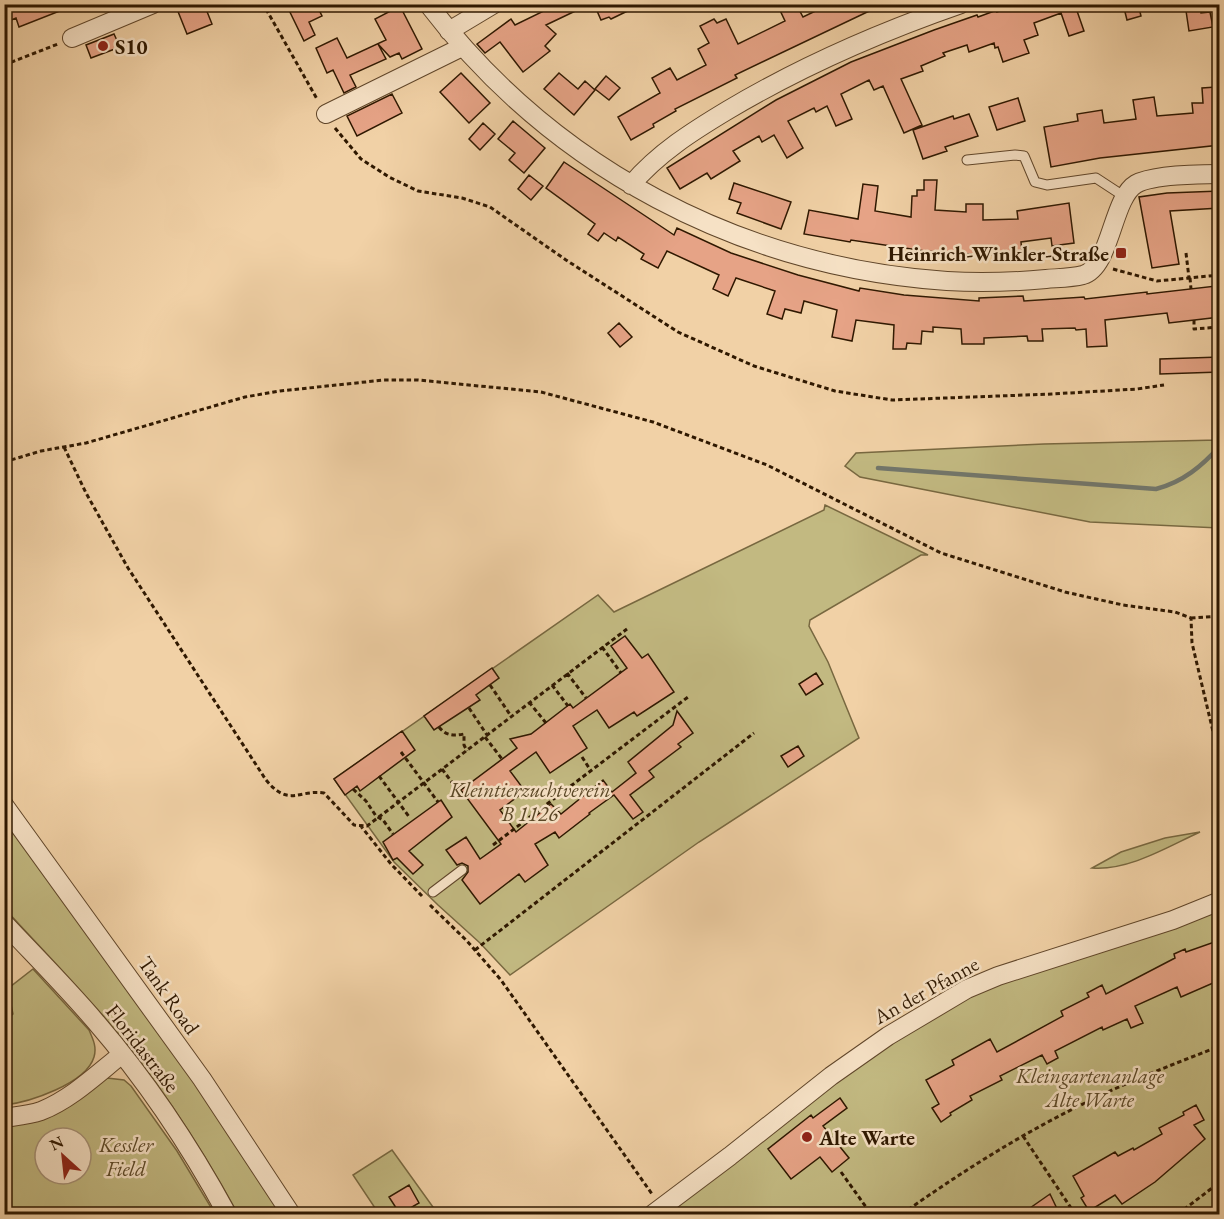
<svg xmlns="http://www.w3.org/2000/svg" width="1224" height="1219" viewBox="0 0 1224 1219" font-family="'EB Garamond',serif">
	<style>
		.green { fill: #c2b981; stroke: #786840; stroke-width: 1.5; fill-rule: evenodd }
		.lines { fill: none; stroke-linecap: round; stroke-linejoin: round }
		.stream { stroke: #72766a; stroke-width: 4.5 }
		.building { fill: #e6a386; stroke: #2f1800; stroke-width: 1.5 }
		.service-casing { stroke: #60462a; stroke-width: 11 }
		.minor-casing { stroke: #60462a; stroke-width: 20 }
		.path { stroke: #2f1800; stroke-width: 3; stroke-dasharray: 4.5 3; stroke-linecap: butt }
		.service { stroke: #f6e1c5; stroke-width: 9 }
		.minor { stroke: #f6e1c5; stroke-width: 18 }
		.poi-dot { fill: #8f2418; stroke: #f6e1c5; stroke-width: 2 }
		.labels { text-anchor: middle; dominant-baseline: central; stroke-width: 5; stroke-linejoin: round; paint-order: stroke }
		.poi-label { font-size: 21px; font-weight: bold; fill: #2f1800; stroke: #f6e1c5; text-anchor: start }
		.park-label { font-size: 21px; font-style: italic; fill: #5b4827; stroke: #f6e1c5 }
		.street-label { font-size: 21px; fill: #2f1800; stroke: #f6e1c5 }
	</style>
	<rect width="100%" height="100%" fill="#f1d1a6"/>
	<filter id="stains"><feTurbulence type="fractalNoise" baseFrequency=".00333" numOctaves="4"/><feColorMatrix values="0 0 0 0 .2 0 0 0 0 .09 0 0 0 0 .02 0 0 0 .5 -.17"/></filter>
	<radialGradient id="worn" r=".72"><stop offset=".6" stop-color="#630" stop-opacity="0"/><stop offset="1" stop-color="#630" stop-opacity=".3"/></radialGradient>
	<!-- green -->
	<path class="green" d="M1219,438V528L1090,522L860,477L845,466L856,453L1044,444L1218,440Z
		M825,505L928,555H921L810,620L809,626L828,662L859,738L699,842L510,975L480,943L438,905L394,862L334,779L598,595L614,612L824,510Z
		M4,815L196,1084L283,1214H238C200,1145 156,1077 104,1017C72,980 38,945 5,909Z
		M1200,832C1167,847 1129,871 1092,868L1121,852L1165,838Z
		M1219,905V1214H662L833,1081L976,991Z
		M33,969L89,1030C93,1039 97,1047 94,1057C86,1084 29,1102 5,1105V1004L9,1017L13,1014L9,996L10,987Z
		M107,1078L124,1080L131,1086L177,1151L215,1214H5L4,1126L73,1102ZM45,1138H81V1174H45Z
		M392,1150L438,1214H379L353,1175Z"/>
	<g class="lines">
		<!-- stream -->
		<path class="stream" d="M878,468L1156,489C1183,482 1202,466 1220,446"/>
	</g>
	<!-- building -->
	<path class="building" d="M10,4H75V5L19,27L16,18L4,23V6Z
		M175,4H204L212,24L187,34Z
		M286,4H316L322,16L309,22L315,35L304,41Z
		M546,4H590L546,25L556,34L545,46L550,51L523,72L500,42L485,53L477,44L511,19L515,25L548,9Z
		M594,4H642L611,19L609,17L601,20Z
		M777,4H796L803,17L830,4H884L735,75L737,78L675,109L676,111L653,124L654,127L631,140L618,117L660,93L652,78L670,68L677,80L706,65L698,49L709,43L700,26L714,19L717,23L726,19L738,44L785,21Z
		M1019,4H1081V7L1076,8L1084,31L1069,36L1061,13L1034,23L1038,35L1024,40L1029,53L1003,62L998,47L995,48L994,43L969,52L967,45L943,53L945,56L921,66L923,71L901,79L922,125L904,133L883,86L874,90L869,80L841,94L852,119L836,126L827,106L816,112L814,108L788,121L803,148L787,158L774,135L762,142L759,136L733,151L740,161L711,179L707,173L680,189L667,168L776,100L851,62L934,30L977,15L978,17L997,10V12Z
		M1123,4H1138L1141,16L1127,20Z
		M1185,4H1200L1201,13L1210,12L1213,27L1189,31Z
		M400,6L422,49L402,59L399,53L390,57L378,44L386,59L350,75L356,87L344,93L333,70L327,73L316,48L337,38L347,58L386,40L375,19Z
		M114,34L120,47L91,58L86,45Z
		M461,73L490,103L469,123L440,92Z
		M559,73L578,89L585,81L595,90L574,115L544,89Z
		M606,76L620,88L609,100L595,89Z
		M1216,87L1217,106H1220V145L1100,158L1051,167L1044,127L1078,121L1077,114L1102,110L1104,123L1136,119L1133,100L1154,97L1157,116L1193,113L1192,103H1203L1202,88Z
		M392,94L402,113L357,136L347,116Z
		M1018,98L1025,121L997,130L989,107Z
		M969,114L978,136L945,147L947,151L923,159L913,130L953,116L954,119Z
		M513,121L545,148L524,173L509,160L515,153L498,139Z
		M483,123L495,134L480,150L469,139Z
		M564,162L674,235L677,228L731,253L798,275L859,291L860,288L904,295L979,301V298L1023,296L1024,301L1084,297L1085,299L1147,292V294L1216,286L1220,317L1169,323L1167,313L1105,320L1107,346L1087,347L1086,329L1076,330L1075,328L1042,329L1043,341H1028L1027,336L984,338V344H962L961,329L933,327V332L922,331L921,344L907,343L906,349H893L894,325L856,320L852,341L832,337L837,310L804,301L801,313L785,309L782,319L767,314L775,291L736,278L728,296L713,289L719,275L667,251L658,268L641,259L644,254L618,237L616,241L604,233L598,241L588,234L595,224L546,188Z
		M529,175L543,186L531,200L518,189Z
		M924,180H937L935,210L966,212V204H983V220L1018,219L1017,211L1069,203L1074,243L1052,246L1051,238L1021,242L1022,253L981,255L925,251L851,240L850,242L804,234L809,210L858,219L863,184L878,186L875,211L911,217L912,196H917V190H924Z
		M734,183L791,202L781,229L737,213L741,203L729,199Z
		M1220,191V208L1170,211L1179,264L1152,268L1139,197L1167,193Z
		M619,323L632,337L620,347L608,333Z
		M1220,357V372L1160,374V359Z
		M625,636L642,658L648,654L674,692L637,716L634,712L609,728L597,710L573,726L587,748L550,773L536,752L510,771L525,791L500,810L516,832L551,804L561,814L603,780L612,792L636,773L628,762L673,725L677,711L693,733L678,744L681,747L649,771L654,777L630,795L643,812L633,819L614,795L589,813L590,814L559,838L555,832L535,844L548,865L525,882L519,874L480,904L462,880L468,872V866L462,863L457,865L446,850L466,837L480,859L501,844L461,790L517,748L510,739L531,734L570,704L573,708L627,668L611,646Z
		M492,668L499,678L476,695L480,700L434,730L424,716Z
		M816,673L823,684L806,695L799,684Z
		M402,731L415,750L360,791L357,786L345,795L334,779Z
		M798,746L804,756L788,767L781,756Z
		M441,800L452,817L409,851L423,865L413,874L397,858L393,860L383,842Z
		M1220,940V980L1181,997L1177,987L1135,1006L1143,1023L1131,1028L1127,1019L1103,1030L1102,1027L1055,1051L1058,1058L1047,1064L1042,1055L1000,1076L1002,1080L970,1096L972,1100L950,1113L951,1115L941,1122L932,1108L939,1104L926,1080L954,1065L952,1060L990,1039L997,1052L1063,1016L1061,1011L1089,997L1087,993L1102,985L1106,994L1175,958L1174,954L1185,949L1186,952Z
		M840,1098L847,1108L823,1126L849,1158L832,1172L820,1157L791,1179L768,1149L811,1115L813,1118Z
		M1196,1105L1204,1120L1194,1125L1205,1139L1155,1182L1122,1204L1115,1195L1089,1211L1081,1198L1084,1196L1073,1176L1115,1152L1118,1156L1133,1148L1134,1150L1162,1134L1159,1128L1184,1115L1183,1112Z
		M409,1185L419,1203L400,1214L389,1197Z
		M1050,1194L1060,1215H1020Z"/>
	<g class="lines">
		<defs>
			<path id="service" d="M967,160L1015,155L1024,156L1035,182L1047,185L1096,178L1125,197
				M433,892L462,870"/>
			<path id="minor" d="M428,4C554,169 741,267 947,281C980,283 1013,282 1046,279C1058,278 1071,278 1083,275C1111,267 1112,198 1136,184C1152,175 1200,174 1220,174
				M449,31L494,4
				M72,38L153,4
				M326,114L462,47
				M631,185C658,153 693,131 728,110C802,66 880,32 961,4
				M4,805L202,1079L291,1214
				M4,923C34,955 66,987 95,1021C146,1080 190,1146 227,1214
				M4,1118C17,1116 29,1115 41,1111C71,1099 96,1075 121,1055
				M653,1214L730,1156L831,1076L888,1036L967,989L998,976L1173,920L1220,901"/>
		</defs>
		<!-- service casing -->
		<use href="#service" class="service-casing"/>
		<!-- minor casing -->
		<use href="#minor" class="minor-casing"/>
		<!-- path -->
		<path class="path" d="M266,9L317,99
			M4,65L58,44
			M335,128L361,159L389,177L418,191L462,198L490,207L566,260L678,332L754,366L835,391L892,400L1052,394L1137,389L1164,385
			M1186,253L1189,278
			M1113,269L1157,281L1220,275
			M1190,278L1191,289
			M1194,320V329L1220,327
			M64,447L86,493L128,568L266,780C289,808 299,789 324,793L354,825L367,826L627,629
			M4,462L41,451L86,443L245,397L280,391L384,380H418L541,392L653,422L767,465L941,553L1065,592L1123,605L1175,612L1191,618L1192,643L1220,761
			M1191,618L1220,616
			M602,647L621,673
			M567,673L586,698
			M490,685L511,716
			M552,685L568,706
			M529,702L546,723
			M469,708L487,735
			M439,727C446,736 454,736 464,734V745L467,751
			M485,737L502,759
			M401,752L438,802
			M582,757L591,771
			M442,769L457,789
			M379,776L410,818
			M353,789L366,801L376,816L383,820L393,834
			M360,825L391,864L422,896
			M493,845L688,697
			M430,905L467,941L501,980L652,1194
			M475,950L754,733
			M7,980V996L11,1016
			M1023,1136L1075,1214
			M841,1172L871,1214
			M902,1214C960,1173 1021,1134 1085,1103C1129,1081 1174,1064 1220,1046
			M1178,1214L1220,1182"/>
		<!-- service -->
		<use href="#service" class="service"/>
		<!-- minor -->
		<use href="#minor" class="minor"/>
	</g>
	<!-- markers -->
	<g class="poi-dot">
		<circle cx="103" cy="46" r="6"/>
		<rect x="1115" y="247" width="12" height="12" rx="3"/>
		<circle cx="807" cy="1137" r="6"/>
	</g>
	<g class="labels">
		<!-- poi labels -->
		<g class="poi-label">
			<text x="115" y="46">S10</text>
			<text x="1109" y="253" text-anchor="end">Heinrich-Winkler-Straße</text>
			<text x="819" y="1137">Alte Warte</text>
		</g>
		<!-- park labels -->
		<g class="park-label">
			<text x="530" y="789">Kleintierzuchtverein<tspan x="530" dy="24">B 1126</tspan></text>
			<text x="1090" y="1075">Kleingartenanlage<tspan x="1090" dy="24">Alte Warte</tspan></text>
			<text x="126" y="1144">Kessler<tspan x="126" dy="24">Field</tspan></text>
		</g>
		<!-- street labels -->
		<g class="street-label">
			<text transform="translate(926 990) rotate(-29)">An der Pfanne</text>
			<text transform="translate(169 995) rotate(55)">Tank Road</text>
			<text transform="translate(143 1048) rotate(52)">Floridastraße</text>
		</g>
	</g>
	<!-- margin -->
	<rect width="1224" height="1219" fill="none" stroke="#f1d1a6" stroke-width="24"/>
	<rect x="6" y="6" width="1212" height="1207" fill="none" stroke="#2f1800" stroke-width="3"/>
	<rect x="12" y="12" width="1200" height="1195" fill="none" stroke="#2f1800" stroke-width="1.5"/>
	<!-- north arrow -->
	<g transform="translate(63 1156) rotate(333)"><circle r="28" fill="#f6e1c5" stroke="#a69176" stroke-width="1.5"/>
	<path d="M0-4.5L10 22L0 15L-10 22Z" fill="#8f2418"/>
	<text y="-9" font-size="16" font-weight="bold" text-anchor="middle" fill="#2f1800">N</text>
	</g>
	<rect width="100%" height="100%" filter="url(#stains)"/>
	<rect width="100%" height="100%" fill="url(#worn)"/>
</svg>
